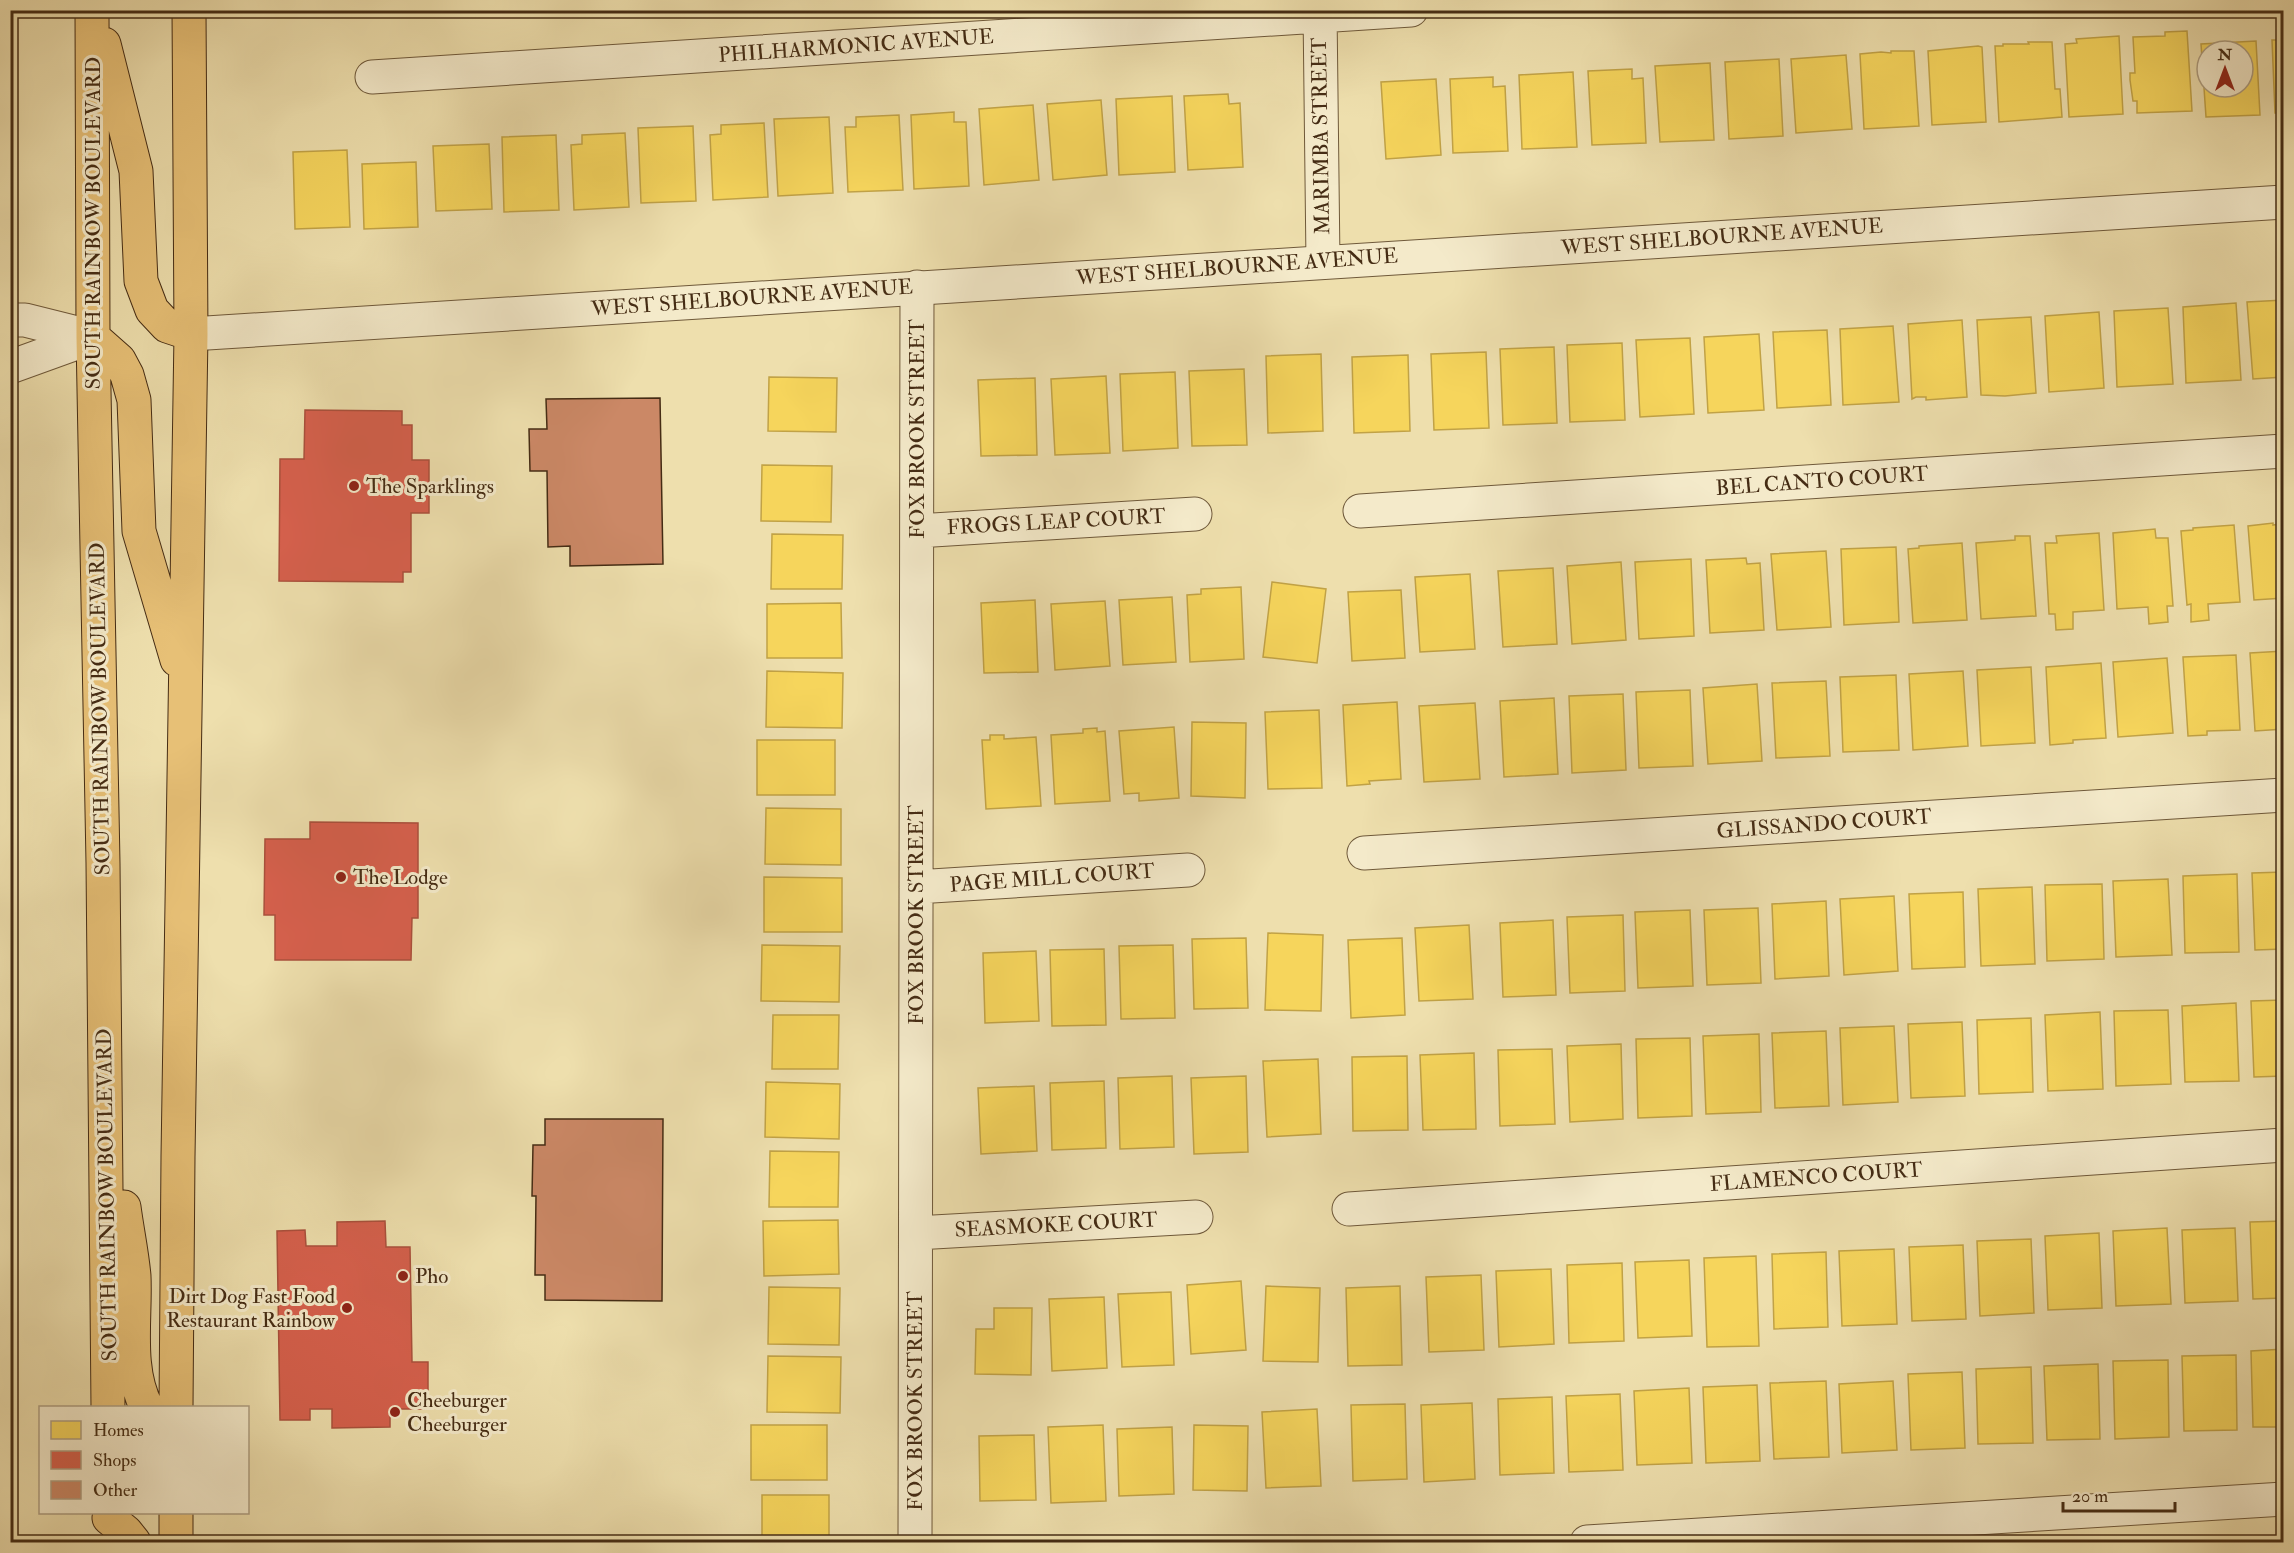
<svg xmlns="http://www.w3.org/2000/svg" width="2294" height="1553" viewBox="0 0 2294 1553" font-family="'IM FELL Double Pica',serif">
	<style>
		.homes { fill: #f6d55c; stroke: #c1a246; stroke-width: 1.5; fill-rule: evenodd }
		.shops { fill: #d6604d; stroke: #aa503c; stroke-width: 1.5 }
		.building { fill: #cb8866; stroke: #452c14; stroke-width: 1.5 }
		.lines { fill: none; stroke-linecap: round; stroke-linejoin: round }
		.minor-casing { stroke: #6f593a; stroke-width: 35 }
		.tertiary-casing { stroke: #6f593a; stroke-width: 35 }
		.primary-casing { stroke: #452c14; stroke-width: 35 }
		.minor { stroke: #f4eaca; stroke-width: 33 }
		.tertiary { stroke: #f4eaca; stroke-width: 33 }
		.primary { stroke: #e7c076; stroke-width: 33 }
		.poi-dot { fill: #8f2418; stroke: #f4eaca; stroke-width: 2 }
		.labels { text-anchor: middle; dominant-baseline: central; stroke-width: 6; stroke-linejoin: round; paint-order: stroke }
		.street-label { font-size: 21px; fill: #452c14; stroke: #f4eaca }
		.poi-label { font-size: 21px; fill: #452c14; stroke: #f4eaca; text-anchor: start }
	</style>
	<rect width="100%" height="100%" fill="#eedfad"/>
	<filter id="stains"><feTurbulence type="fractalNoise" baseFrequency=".00333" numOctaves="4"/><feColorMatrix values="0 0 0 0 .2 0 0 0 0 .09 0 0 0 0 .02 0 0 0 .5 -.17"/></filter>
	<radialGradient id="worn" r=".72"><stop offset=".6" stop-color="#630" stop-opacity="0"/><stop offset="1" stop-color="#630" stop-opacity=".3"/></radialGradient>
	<!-- homes -->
	<path class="homes" d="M2187,31L2192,111L2137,113V101H2133L2130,80V73H2135L2133,37L2165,36V32Z
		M2119,36L2123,114L2069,117L2065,44L2077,43L2076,39Z
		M2283,37L2284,113H2275L2272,40H2283Z
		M2256,41L2260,115L2206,117L2201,44ZM2207,51H2243V87H2207Z
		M2028,42H2052L2055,89H2060L2062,117L1999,122L1995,46H2003V44H2029Z
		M1978,46L1982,47L1986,122L1932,125L1928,51Z
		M1891,51H1914L1919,126L1864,129L1860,54L1881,52L1891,53Z
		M1846,55L1852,129L1796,133L1791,59Z
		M1779,59L1783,136L1729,139L1725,62Z
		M1710,63L1714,140L1660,142L1655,66Z
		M1632,69V79L1643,78L1646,143L1592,145L1588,71Z
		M1573,72L1577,147L1522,149L1519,75Z
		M1493,77V87L1505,86L1508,151L1453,153L1450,79Z
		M1436,79L1441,155L1386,159L1381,82Z
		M1228,94L1229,104L1240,103L1243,167L1188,170L1184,96Z
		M1172,96L1175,172L1119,175L1116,99Z
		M1101,100L1107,175L1053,180L1047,104Z
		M1033,105L1039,180L984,185L979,109Z
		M954,112V122H966L969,186L914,189L911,115Z
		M899,115L903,190L848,192L845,127H856V117Z
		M829,117L833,193L778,196L774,119Z
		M764,123L768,197L713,200L710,135L721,134V125Z
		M693,126L696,201L641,203L638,128Z
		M625,133L629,207L574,210L571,145L582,144V135Z
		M556,135L559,210L504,212L502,137Z
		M489,144L492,209L436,211L433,146Z
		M347,150L350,227L295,229L293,152Z
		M416,162L418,227L364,229L362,164Z
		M2284,300V377L2253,379L2247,302Z
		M2236,303L2241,380L2186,383L2183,307Z
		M2168,308L2173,384L2117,387L2114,311Z
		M2099,312L2104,388L2049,392L2045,316Z
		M2031,317L2036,393L2005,396L1981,395L1977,320Z
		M1962,320L1967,397L1926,400V397H1916L1912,399L1908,324Z
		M1893,326L1899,402L1843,405L1840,329Z
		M1827,330L1831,405L1777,408L1773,332Z
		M1759,334L1764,410L1708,413L1704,337Z
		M1690,338L1694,414L1640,417L1636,340Z
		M1622,343L1625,420L1570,422L1567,345Z
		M1554,347L1557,423L1503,425L1500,349Z
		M1486,352L1489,428L1434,430L1431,354Z
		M1321,354L1323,431L1268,433L1266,356Z
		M1408,355L1410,431L1354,433L1352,357Z
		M1244,369L1247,445L1192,446L1189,371Z
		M1175,372L1178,448L1123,451L1120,374Z
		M1106,376L1110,453L1055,455L1051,379Z
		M769,377L837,378L836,432L768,431Z
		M1035,378L1037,455L981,456L978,380Z
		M762,465L832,466L831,522L761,521Z
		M2284,522V598L2254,600L2248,526L2273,523V525L2279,524V523Z
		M2234,525L2240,602L2208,604L2209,620L2191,622V604L2187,605L2181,531L2193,530V528Z
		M2155,529L2156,538H2168L2173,606H2167L2168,622L2149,624L2148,607L2117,609L2113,533Z
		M2099,533L2104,610L2073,612V629L2056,630L2055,614H2049L2045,543H2057L2056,536Z
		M772,534L843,535L842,589H771Z
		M2015,536H2030L2036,616L1981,619L1976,543L2015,540Z
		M1962,543L1967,620L1913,623L1908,549L1919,548V546Z
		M1896,547L1899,622L1844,625L1841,549Z
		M1826,551L1831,627L1777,630L1771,554Z
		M1746,558L1747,564L1760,563L1764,630L1710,633L1706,560Z
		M1691,559L1694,636L1639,639L1635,562Z
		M1621,562L1626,640L1572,644L1567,566Z
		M1553,568L1557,644L1503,647L1498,571Z
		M1470,574L1475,649L1420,652L1415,577Z
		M1272,582L1326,589L1317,663L1263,657Z
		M1241,587L1244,659L1190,662L1187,595L1201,594V589Z
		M1401,590L1405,658L1352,661L1348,592Z
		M1172,597L1176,662L1123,665L1119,600Z
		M1035,600L1038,672L984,673L981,603Z
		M1105,601L1110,666L1055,670L1051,604Z
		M841,603L842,658H767V604Z
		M2284,651V729L2255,731L2250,653Z
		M2236,655L2240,730L2207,731V735L2188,736L2183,657Z
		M2167,658L2173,733L2118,737L2113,662Z
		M2101,663L2106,738L2073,740V743L2050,745L2046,667Z
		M2031,667L2035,743L1981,746L1977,670Z
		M767,671L843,673L842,728L766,727Z
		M1963,671L1968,746L1913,750L1909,674Z
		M1896,675L1899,750L1843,752L1840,677Z
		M1826,681L1830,756L1776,758L1772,683Z
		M1757,684L1762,761L1708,764L1703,688Z
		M1690,690L1693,766L1639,768L1636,692Z
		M1623,694L1626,770L1572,773L1569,696Z
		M1554,698L1558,774L1504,777L1500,701Z
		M1397,702L1401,779L1369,781L1370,784L1347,786L1343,705Z
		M1475,703L1480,779L1424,782L1419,706Z
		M1319,710L1322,788L1268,789L1265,712Z
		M1192,722L1246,723L1245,798L1191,796Z
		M1174,727L1179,798L1139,801V793L1124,794L1119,731Z
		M1097,728V732L1105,731L1110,801L1055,804L1051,735L1083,733V729Z
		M990,735H1004V739L1036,737L1041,806L986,809L982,740H990Z
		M757,740H835V795H757Z
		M766,808L841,809V865L765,864Z
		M2284,872V949L2255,950L2252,873Z
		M2237,874L2239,952L2185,953L2183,876Z
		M764,877L842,878V932H764Z
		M2168,879L2172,955L2116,957L2113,881Z
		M2102,884L2104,959L2047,961L2045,885Z
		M2032,887L2035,964L1981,966L1978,889Z
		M1963,892L1965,967L1912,969L1909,894Z
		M1894,896L1898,971L1844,975L1840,899Z
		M1826,901L1829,976L1775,979L1772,904Z
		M1758,908L1761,983L1707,985L1704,910Z
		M1690,910L1693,986L1638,988L1635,912Z
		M1623,915L1625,991L1570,993L1567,917Z
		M1553,920L1556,995L1503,997L1500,923Z
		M1469,925L1473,999L1419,1001L1415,928Z
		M1268,933L1323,935L1321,1011L1265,1010Z
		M1246,938L1248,1008L1194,1009L1192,939Z
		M1402,938L1405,1015L1351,1018L1348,940Z
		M762,945L840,946L839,1002L761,1001Z
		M1173,945L1175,1018L1121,1019L1119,946Z
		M1104,949L1106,1025L1052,1026L1050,950Z
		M1036,951L1039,1021L985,1023L983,953Z
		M2284,1000V1076L2254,1077L2251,1001Z
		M2236,1003L2239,1081L2185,1082L2182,1006Z
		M2168,1010L2171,1084L2116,1086L2114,1011Z
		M2100,1012L2103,1089L2048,1091L2045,1015Z
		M773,1015H839L838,1069H772Z
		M2031,1018L2033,1092L1979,1094L1977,1020Z
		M1962,1022L1965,1096L1911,1098L1908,1024Z
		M1894,1026L1898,1102L1843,1105L1840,1028Z
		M1826,1031L1829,1106L1775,1108L1772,1033Z
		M1759,1034L1761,1112L1706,1114L1703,1036Z
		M1690,1038L1692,1116L1638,1118L1636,1039Z
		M1621,1044L1623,1119L1570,1122L1567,1046Z
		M1552,1049L1555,1124L1500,1126L1498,1050Z
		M1474,1053L1476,1129L1423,1130L1420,1055Z
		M1407,1056L1408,1130L1353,1131L1352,1057Z
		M1318,1059L1321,1134L1267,1137L1263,1061Z
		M1172,1076L1174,1147L1120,1149L1118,1078Z
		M1246,1076L1248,1152L1194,1154L1191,1078Z
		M1104,1081L1106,1148L1052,1150L1050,1083Z
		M766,1082L840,1084L839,1139L765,1137Z
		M1034,1086L1037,1151L981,1154L978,1088Z
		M770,1151L839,1152L838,1207H769Z
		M838,1220L839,1274L764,1276L763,1221Z
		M2284,1221V1298L2253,1299L2250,1222Z
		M2167,1228L2171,1304L2116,1306L2113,1231Z
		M2235,1228L2238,1301L2185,1303L2182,1230Z
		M2099,1233L2102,1308L2048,1310L2045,1236Z
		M2031,1239L2034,1313L1980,1316L1977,1241Z
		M1963,1245L1966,1319L1912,1321L1909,1247Z
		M1894,1249L1897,1324L1842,1326L1839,1251Z
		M1826,1252L1828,1327L1774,1329L1772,1254Z
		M1756,1256L1759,1346L1707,1347L1704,1258Z
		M1689,1260L1692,1336L1638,1338L1635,1262Z
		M1622,1263L1624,1341L1569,1343L1567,1265Z
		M1551,1269L1554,1344L1499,1347L1496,1271Z
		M1481,1275L1484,1350L1429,1352L1426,1277Z
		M1241,1281L1246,1350L1191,1354L1187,1285Z
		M1266,1286L1320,1288L1318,1362L1263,1361Z
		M1400,1286L1402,1365L1348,1366L1346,1288Z
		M769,1287L840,1288L839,1345L768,1344Z
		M1171,1292L1174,1365L1122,1367L1118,1294Z
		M1104,1297L1107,1368L1052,1371L1049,1299Z
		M994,1308H1032L1031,1375L975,1374L976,1329H994Z
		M2284,1349V1427H2253L2251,1351Z
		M2236,1355L2237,1430L2184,1431L2182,1356Z
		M768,1356L841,1357L840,1413L767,1412Z
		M2168,1360L2169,1437L2115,1439L2113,1361Z
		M2098,1364L2100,1439L2047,1440L2044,1366Z
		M2031,1367L2033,1443L1978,1444L1976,1369Z
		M1962,1372L1965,1448L1911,1450L1908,1374Z
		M1826,1381L1829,1457L1774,1459L1770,1383Z
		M1893,1381L1897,1450L1842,1453L1839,1384Z
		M1757,1385L1760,1461L1706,1463L1703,1387Z
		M1689,1388L1692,1463L1637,1465L1634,1391Z
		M1620,1394L1623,1470L1569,1472L1566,1396Z
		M1552,1397L1554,1473L1500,1475L1498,1399Z
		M1472,1403L1475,1479L1424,1482L1421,1405Z
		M1405,1404L1407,1479L1353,1481L1351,1405Z
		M1317,1409L1321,1486L1266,1488L1262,1412Z
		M751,1425H827V1480H751Z
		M1103,1425L1106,1501L1051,1503L1048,1427Z
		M1194,1425L1248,1426L1247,1491L1193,1490Z
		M1172,1427L1174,1494L1119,1496L1117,1429Z
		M1034,1435L1036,1500L980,1501L979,1436Z
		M762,1495H829V1542H762Z"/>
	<!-- shops -->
	<path class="shops" d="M305,410L402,411V425H412V460H429V513H411V572H403V582L279,581L280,459H304Z
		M310,822L418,823V918H412L411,960H275V915H264L265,839H310Z
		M385,1221L386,1247H410L412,1362H428V1409H390V1427L332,1428V1409H310V1420H280L277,1231L305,1230L306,1246H337V1222Z"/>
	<!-- building -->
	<path class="building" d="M660,398L663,564L570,566V546L548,547L547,471H530L529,429H547L546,399Z
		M545,1119H663L662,1301L545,1300V1275H535L536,1196H532L533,1145H545Z"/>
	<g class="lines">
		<defs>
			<path id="minor" d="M1320,10L1323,262
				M372,77L1411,10
				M1360,511L2284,451
				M917,531L1195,514
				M1364,853L2284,795
				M916,887L1188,870
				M1349,1209L2284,1145
				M916,1233L1196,1217
				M915,1542L917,287
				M1587,1542L2284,1499"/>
			<path id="tertiary" d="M10,320H25L93,337
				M191,334L2284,202
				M10,367L93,337"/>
			<path id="primary" d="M92,10L93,337L103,863L108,1408
				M104,44L136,171L141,281L152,310L167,326L191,334
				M93,337L119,360L127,375L134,400L139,531L177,660
				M124,1207C127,1230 132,1253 134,1276C136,1318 126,1369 147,1408
				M176,1408L178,1157L191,334L189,10
				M109,1518L126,1532L134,1542
				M176,1542V1512"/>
		</defs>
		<!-- minor casing -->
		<use href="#minor" class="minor-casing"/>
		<!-- tertiary casing -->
		<use href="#tertiary" class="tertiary-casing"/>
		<!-- primary casing -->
		<use href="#primary" class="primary-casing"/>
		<!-- minor -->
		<use href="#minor" class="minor"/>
		<!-- tertiary -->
		<use href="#tertiary" class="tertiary"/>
		<!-- primary -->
		<use href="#primary" class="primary"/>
	</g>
	<!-- markers -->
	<g class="poi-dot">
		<circle cx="354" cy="486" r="6"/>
		<circle cx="341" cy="877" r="6"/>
		<circle cx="403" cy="1276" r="6"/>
		<circle cx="347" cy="1308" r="6"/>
		<circle cx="395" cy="1412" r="6"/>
	</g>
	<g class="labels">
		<!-- street labels -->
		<g class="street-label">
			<text transform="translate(856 46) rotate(-4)">PHILHARMONIC AVENUE</text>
			<text transform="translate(1321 136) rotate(-91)">MARIMBA STREET</text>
			<text transform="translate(93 223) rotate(-90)">SOUTH RAINBOW BOULEVARD</text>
			<text transform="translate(1722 237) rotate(-4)">WEST SHELBOURNE AVENUE</text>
			<text transform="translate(1237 267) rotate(-4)">WEST SHELBOURNE AVENUE</text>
			<text transform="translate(752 298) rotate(-4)">WEST SHELBOURNE AVENUE</text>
			<text transform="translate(917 429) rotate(-90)">FOX BROOK STREET</text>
			<text transform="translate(1822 481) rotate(-4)">BEL CANTO COURT</text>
			<text transform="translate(1056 522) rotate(-3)">FROGS LEAP COURT</text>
			<text transform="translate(100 709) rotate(-91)">SOUTH RAINBOW BOULEVARD</text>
			<text transform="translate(1824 824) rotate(-4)">GLISSANDO COURT</text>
			<text transform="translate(1052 878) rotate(-4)">PAGE MILL COURT</text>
			<text transform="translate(916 915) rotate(-90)">FOX BROOK STREET</text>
			<text transform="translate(1816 1177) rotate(-4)">FLAMENCO COURT</text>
			<text transform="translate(107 1195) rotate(-91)">SOUTH RAINBOW BOULEVARD</text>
			<text transform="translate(1056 1225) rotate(-3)">SEASMOKE COURT</text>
			<text transform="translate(915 1401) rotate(-90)">FOX BROOK STREET</text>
		</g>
		<!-- poi labels -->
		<g class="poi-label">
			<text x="366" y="486">The Sparklings</text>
			<text x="353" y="877">The Lodge</text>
			<text x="415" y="1276">Pho</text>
			<text x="335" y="1296" text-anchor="end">Dirt Dog Fast Food<tspan x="335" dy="24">Restaurant Rainbow</tspan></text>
			<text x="407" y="1400">Cheeburger<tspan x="407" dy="24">Cheeburger</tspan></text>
		</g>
	</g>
	<!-- margin -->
	<rect width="2294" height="1553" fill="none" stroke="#eedfad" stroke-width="36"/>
	<rect x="12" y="12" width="2270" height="1529" fill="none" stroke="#452c14" stroke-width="3"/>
	<rect x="18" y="18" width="2258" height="1517" fill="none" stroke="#452c14" stroke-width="1.5"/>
	<!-- legend -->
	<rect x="39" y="1406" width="210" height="108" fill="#f4eaca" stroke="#ae9e81" stroke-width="1.5"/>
	<rect x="51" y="1421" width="30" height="18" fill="#f6d55c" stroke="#ae9e81" stroke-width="1.5"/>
	<text x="93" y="1436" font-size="18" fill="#452c14">Homes</text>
	<rect x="51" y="1451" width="30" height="18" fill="#d6604d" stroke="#ae9e81" stroke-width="1.5"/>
	<text x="93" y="1466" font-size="18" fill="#452c14">Shops</text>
	<rect x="51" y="1481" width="30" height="18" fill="#cb8866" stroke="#ae9e81" stroke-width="1.5"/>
	<text x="93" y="1496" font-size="18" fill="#452c14">Other</text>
	<!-- north arrow -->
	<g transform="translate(2225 69)"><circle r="28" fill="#f4eaca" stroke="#ae9e81" stroke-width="1.5"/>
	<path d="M0-4.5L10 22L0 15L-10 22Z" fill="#8f2418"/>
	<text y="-9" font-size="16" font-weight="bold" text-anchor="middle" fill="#452c14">N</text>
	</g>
	<!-- scale -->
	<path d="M2063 1502v9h112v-9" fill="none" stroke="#452c14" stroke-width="3"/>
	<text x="2072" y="1502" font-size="18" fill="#452c14" stroke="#f4eaca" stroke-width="4.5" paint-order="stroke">20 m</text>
	<rect width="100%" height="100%" filter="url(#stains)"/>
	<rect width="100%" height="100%" fill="url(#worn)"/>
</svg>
